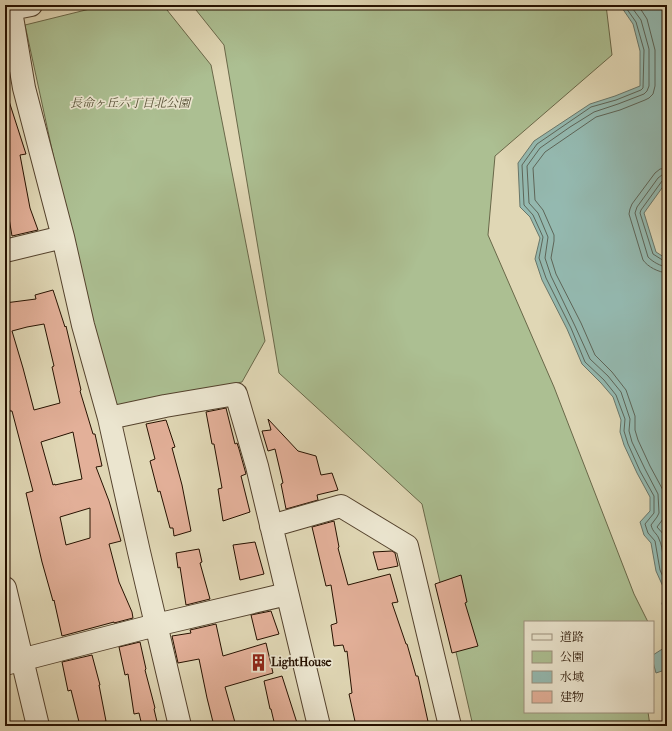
<svg xmlns="http://www.w3.org/2000/svg" width="672" height="731" viewBox="0 0 672 731" font-family="'IM FELL French Canon','Noto Serif JP',serif">
	<style>
		.green { fill: #acbf92; stroke: #696849 }
		.water { fill: #94b9b0; stroke: #68766a }
		.lines { fill: none; stroke-linecap: round; stroke-linejoin: round }
		.shore { stroke: #5d6558; stroke-width: 1 }
		.building { fill: #e3b099; stroke: #261100; fill-rule: evenodd }
		.minor-casing { stroke: #54422d; stroke-width: 24 }
		.minor { stroke: #ebe5cf; stroke-width: 22 }
		.labels { text-anchor: middle; dominant-baseline: central; stroke-width: 3.5; stroke-linejoin: round; paint-order: stroke }
		.park-label { font-size: 12px; font-style: italic; fill: #554e33; stroke: #ebe5cf }
		.poi-label { font-size: 12px; font-weight: bold; fill: #261100; stroke: #ebe5cf; text-anchor: start }
	</style>
	<rect width="100%" height="100%" fill="#e0d7b5"/>
	<filter id="stains"><feTurbulence type="fractalNoise" baseFrequency=".005" numOctaves="4"/><feColorMatrix values="0 0 0 0 .2 0 0 0 0 .09 0 0 0 0 .02 0 0 0 .5 -.17"/></filter>
	<radialGradient id="worn" r=".72"><stop offset=".6" stop-color="#630" stop-opacity="0"/><stop offset="1" stop-color="#630" stop-opacity=".3"/></radialGradient>
	<!-- green -->
	<path class="green" d="M106,5H163L211,65L265,341L242,382L113,406L69,228L25,25Z
		M192,5H606L612,55L495,156L488,235L554,387L634,594L648,622H525V712H648L650,726H473L422,504L279,373L224,45Z"/>
	<!-- water -->
	<path class="water" d="M620,5H667V181L644,213L656,252L667,259V612L662,604L665,591L656,571L651,543L644,535L640,522L650,511V497L637,473L624,445L620,432L621,420L613,397L601,383L582,364L567,329L542,280L535,259L540,238L530,217L520,207L518,163L534,141L590,104L615,96L640,86V51L633,24Z
		M667,646V671H662L656,673L653,662V655Z"/>
	<g class="lines">
		<!-- shore -->
		<path class="shore" d="M624,5L636,22L644,50L643,88L641,90L616,100L591,107L537,144L522,165L524,205L533,215L543,237L539,258L546,278L571,328L585,362L604,380L616,395L625,419L624,431L628,444L640,471L654,496V513L645,524L648,533L655,541L660,570L667,586
			M630,5L641,20L649,49V86L647,91L644,94L618,104L594,112L570,127L540,148L527,166L529,203L538,213L548,237L545,258L551,276L575,326L590,359L608,376L621,392L630,419L629,431L632,442L645,469L658,494L659,513L657,517L651,525C653,533 657,533 659,539C664,549 662,563 667,574
			M638,5L647,19L655,50V86L653,94L649,98L645,100L620,110L596,117L545,152L533,168L535,200L543,210L554,235V241L551,258L556,274L581,323L595,355L612,372L626,390L635,416V430L638,440L650,466L664,492L665,497V515L663,519L657,527L665,536L667,545
			M667,168L660,169L655,173L632,204L630,209L629,214L643,260C648,267 658,272 667,273
			M667,174L662,175L658,178L637,207L635,213L648,257C653,262 660,266 667,267
			M667,179H664L662,181L641,210L640,213L653,254L664,261L667,262"/>
	</g>
	<!-- building -->
	<path class="building" d="M8,98L26,154L20,155L30,208L38,230L12,236L7,206H8L5,190V99Z
		M53,290L65,327L66,326L81,390L80,391L93,434H95L102,466L96,467L109,501L121,541L109,544L119,582L132,612L133,618L114,623V622L62,636L54,600L53,601L42,562L26,493L33,491L12,411H10L5,393V303L36,299L35,295ZM44,324L54,366L52,367L60,403L34,410L23,368L12,331L27,327ZM73,432L82,479L55,485V484L53,485L41,442ZM90,508V538L66,545L60,517Z
		M226,408L235,444L237,443L239,449L246,474L241,476L250,512L223,521L218,489L222,488L214,444H212L206,412Z
		M268,419L298,451L316,456L321,475L332,473L338,490L317,495L318,500L286,509L281,484L283,483L275,449L268,451L262,431L271,430Z
		M166,420L175,447L172,448L182,485L191,531L174,536L173,528H170L160,491L158,492L150,461L155,459L146,424Z
		M334,521L339,547L338,548L348,585L390,574L398,602L392,603L406,644H407L416,676H418L429,726H356L349,694L352,693L347,651L345,652L343,645L334,646L331,625L337,623L331,585L326,586L312,527Z
		M255,542L264,574L240,580L233,545Z
		M199,549L202,562L200,563L210,599L186,605L180,567L178,568L176,553Z
		M392,551L395,553L398,566L378,570L373,552Z
		M461,575L467,602L465,603L478,646L452,653L435,584Z
		M271,611L279,634L257,640L251,615Z
		M216,624L223,656L266,643L273,673L225,687L236,726H214L207,698L199,659L178,663L172,636L191,633L190,630Z
		M140,642L146,669L145,670L155,708L154,709L158,726H142L139,713L134,714L128,674L125,675L119,647Z
		M92,655L100,685H99L106,721L89,726H80L71,690L68,691L62,662Z
		M282,676L298,726H275L271,709H270L264,681Z"/>
	<g class="lines">
		<defs>
			<path id="minor" d="M10,5L24,88L63,237L83,325L109,418L139,552L180,726
				M11,9L31,5
				M5,251L63,237
				M109,418L165,406L236,394L257,466L319,726
				M271,526L341,506L407,546L450,726
				M5,588L38,726
				M5,664L156,625L287,594"/>
		</defs>
		<!-- minor casing -->
		<use href="#minor" class="minor-casing"/>
		<!-- minor -->
		<use href="#minor" class="minor"/>
	</g>
	<!-- icons -->
	<defs>
		<symbol id="building-bare" viewBox="-9 -9 18 18"><path d="M-4-6H4V6H1V3H-1V6H-4ZM-2.5-4.3h1.7v1.8h-1.7ZM.8-4.3h1.7v1.8H.8ZM-2.5-1h1.7V.8h-1.7ZM.8-1h1.7V.8H.8Z" fill="#8f2418" stroke="#ebe5cf" stroke-width="2.5" paint-order="stroke"/></symbol>
	</defs>
	<g fill-rule="evenodd">
		<use href="#building-bare" x="246" y="650" width="25" height="25"/>
	</g>
	<g class="labels">
		<!-- park labels -->
		<g class="park-label">
			<text x="130" y="103">長命ヶ丘六丁目北公園</text>
		</g>
		<!-- poi labels -->
		<g class="poi-label">
			<text x="271" y="662">LightHouse</text>
		</g>
	</g>
	<!-- margin -->
	<rect width="672" height="731" fill="none" stroke="#e0d7b5" stroke-width="20"/>
	<rect x="6" y="6" width="660" height="719" fill="none" stroke="#261100" stroke-width="2"/>
	<rect x="10" y="10" width="652" height="711" fill="none" stroke="#261100"/>
	<!-- legend -->
	<rect x="524" y="621" width="130" height="92" fill="#ebe5cf" stroke="#9c907c"/>
	<rect x="532" y="634" width="20" height="6" fill="#ebe5cf" stroke="#9c907c"/>
	<text x="560" y="641" font-size="12" fill="#261100">道路</text>
	<rect x="532" y="651" width="20" height="12" fill="#acbf92" stroke="#9c907c"/>
	<text x="560" y="661" font-size="12" fill="#261100">公園</text>
	<rect x="532" y="671" width="20" height="12" fill="#94b9b0" stroke="#9c907c"/>
	<text x="560" y="681" font-size="12" fill="#261100">水域</text>
	<rect x="532" y="691" width="20" height="12" fill="#e3b099" stroke="#9c907c"/>
	<text x="560" y="701" font-size="12" fill="#261100">建物</text>
	<rect width="100%" height="100%" filter="url(#stains)"/>
	<rect width="100%" height="100%" fill="url(#worn)"/>
</svg>
